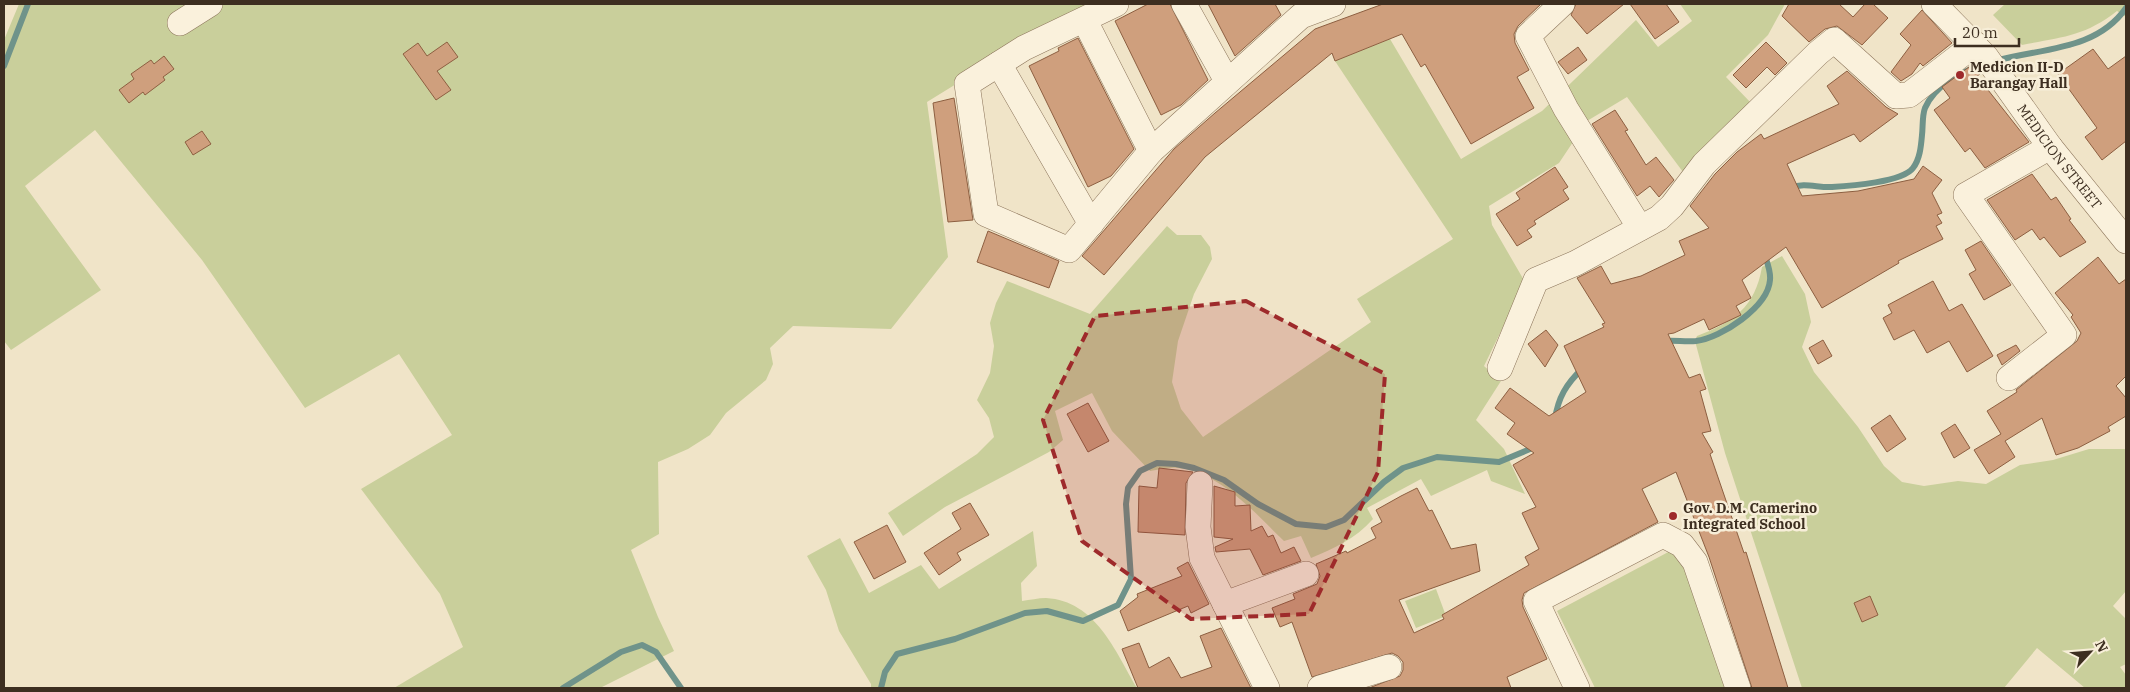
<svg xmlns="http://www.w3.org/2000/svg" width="2130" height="692" viewBox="0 0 2130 692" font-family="'IBM Plex Serif',serif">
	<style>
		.green { fill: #c9cf9b }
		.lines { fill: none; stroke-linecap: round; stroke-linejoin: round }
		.stream { stroke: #6f938a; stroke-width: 6 }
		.building { fill: #cf9f7d; stroke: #8d5f41 }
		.minor-casing { stroke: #8d765c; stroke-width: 26 }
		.minor { stroke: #faf1dc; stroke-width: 25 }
		.marked { fill: #9e2a2b; fill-opacity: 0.2; stroke: #9e2a2b; stroke-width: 4; stroke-dasharray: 10 6; stroke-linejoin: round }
		.poi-dot { fill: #9e2a2b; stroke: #f7eed8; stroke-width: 2 }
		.labels { text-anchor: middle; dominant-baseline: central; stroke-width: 5; stroke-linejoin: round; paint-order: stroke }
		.poi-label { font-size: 14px; font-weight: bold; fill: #3d2e20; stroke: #f7eed8; text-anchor: start }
		.street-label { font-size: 14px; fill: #3d2e20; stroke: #f7eed8 }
	</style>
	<rect width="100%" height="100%" fill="#f0e4c8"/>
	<!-- green -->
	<path class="green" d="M19,4H1098L1029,39L927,102L948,257L891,329L793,326L770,348L773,364L766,380L726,413L710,435L688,449L658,462L659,534L631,550L658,617L674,651L600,688H394L463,647L440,594L361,489L452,435L399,354L305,408L202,260L95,130L25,186L101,290L11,350L4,341V40Z
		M1680,4H1785L1768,35L1726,77L1752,104L1683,172L1627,97L1587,121L1559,163L1489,206L1492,225L1525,282L1484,366L1501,381L1476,420L1504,449L1525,494L1491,481L1487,470L1431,496L1421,479L1367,508L1373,519C1355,539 1335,548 1311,558L1301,536L1284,541C1257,515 1218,470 1177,468C1169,467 1159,470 1150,471L1112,431L1092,393L1055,411L1063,440L1049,452L945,507L903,536L888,513L977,454L994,437L989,418L977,400L990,373L994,346L990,323L996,303L1007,281L1090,314L1167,226L1177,235H1201L1210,247L1212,259L1194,294L1178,341L1172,382L1181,409L1203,437L1371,322L1357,299L1453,239L1335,61L1390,39L1461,159L1542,111L1636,20L1658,47L1692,21Z
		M2005,4H2126V17L2117,11C2084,37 2061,37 2022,45L1993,15Z
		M1782,256L1805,294L1811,322L1802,347L1814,372L1858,427L1884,466L1902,482L1924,486L1958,481L1986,484L2020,465L2053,460L2089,449H2126V591L2113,606L2126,619V664L2120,667L2126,675V688H2085L2037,648L2004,688H1802L1725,453L1695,341L1697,336C1734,322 1755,307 1762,267Z
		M1033,531L1037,566L1021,583L1022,601C1030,600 1038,598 1046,598C1096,601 1115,651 1137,688H871V684L839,631L826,590L807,556L840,538L869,593L921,565L939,589Z
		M1674,549L1700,570L1734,688H1595L1557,611Z
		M1436,589L1446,616L1416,628L1405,601Z"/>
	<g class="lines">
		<!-- stream -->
		<path class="stream" d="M1995,61C2041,48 2096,51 2126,8
			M4,66L28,4
			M1791,188C1804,182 1818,188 1832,187C1850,186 1903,182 1913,168C1920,159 1921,146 1922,135C1923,127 1922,116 1925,108C1935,85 1962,71 1985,64
			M1664,341C1675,340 1685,342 1696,341C1721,338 1768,307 1770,280C1771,271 1767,262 1764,253
			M1555,419C1558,398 1566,384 1583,368
			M563,688L621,652L642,645L656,652L681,688
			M881,688L885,672L897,654L955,639L1025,613L1047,611L1083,621L1118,605L1131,579L1126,504L1128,488L1140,471L1157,463L1176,464L1194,468L1224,480L1258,504L1296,524L1326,527L1344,520L1384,482L1403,468L1437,457L1499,462L1530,449L1535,444"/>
	</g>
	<!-- building -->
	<path class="building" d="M1148,4H1170L1208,80L1181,105L1161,115L1115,21Z
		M1208,4H1275L1281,15L1235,56Z
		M1383,4H1541L1518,26L1514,34L1515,43L1529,70L1517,77L1534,108L1471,144L1425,64L1421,67L1402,34L1335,61L1332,53L1205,157L1104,275L1082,256L1174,149L1215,113L1315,29Z
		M1576,4H1624L1587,34L1571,15Z
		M1630,4H1666L1679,22L1655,39Z
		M1789,4H1839L1853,17L1865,4H1873L1888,18L1862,45L1837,26L1825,29L1809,42L1782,16Z
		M1922,10L1952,43L1923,66L1920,63L1912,74L1901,81L1891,72L1911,45L1900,34Z
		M1078,38L1134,149L1111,176L1088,187L1029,66L1059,51L1058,48Z
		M447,42L458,57L437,71L451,90L436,100L403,54L418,43L427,56Z
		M1766,42L1787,63L1775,75L1767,67L1746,88L1733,75Z
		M1578,47L1587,60L1568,74L1558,62Z
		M2093,49L2108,69L2126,56V141L2102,160L2085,137L2097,128L2058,74Z
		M164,56L174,69L163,77L165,80L145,95L143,92L129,103L119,90L134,79L131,74L151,60L154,64Z
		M1973,64L1980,74L1977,76L2029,142L1985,168L1970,148L1965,152L1934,110L1950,98L1942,87Z
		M1847,71L1886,107L1898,114L1860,142L1854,134L1787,164L1802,196L1858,191L1914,179L1923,166L1942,180L1932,193L1942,213L1937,215L1942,223L1936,226L1943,239L1898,261L1899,263L1822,308L1786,247L1742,280L1751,298L1736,306L1741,315L1709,330L1704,319L1674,333L1668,334L1689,378L1700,374L1706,389L1700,391L1711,431L1702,433L1713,452L1710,454L1744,553L1746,552L1788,688H1752L1709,557L1676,472L1642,489L1658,522L1524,593L1522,600L1523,607L1547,659L1507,677L1511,688H1369L1400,676L1403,670V662L1398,656L1392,653L1312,677L1292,622L1280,627L1272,608L1295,599L1293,594L1317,584L1320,576L1316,564L1346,551L1347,553L1376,538L1371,528L1382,522L1376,510L1401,496L1417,488L1429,511L1432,510L1451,549L1476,544L1480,571L1399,600L1414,633L1444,619L1442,615L1529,565L1525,557L1539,549L1522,513L1536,507L1513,465L1534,453L1507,434L1515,423L1495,408L1510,388L1549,416L1586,392L1564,346L1604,327L1602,324L1605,323L1577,278L1601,266L1611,284L1641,276L1685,255L1679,241L1709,228L1690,206L1715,174L1737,152L1761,134L1764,139L1839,104L1827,86Z
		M954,98L973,220L948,222L933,103Z
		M1615,110L1628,130L1625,131L1646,165L1656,157L1674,180L1659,197L1650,186L1637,196L1592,124Z
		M202,131L211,144L193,155L185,142Z
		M1555,167L1568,187L1563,190L1569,199L1534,221L1536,224L1527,230L1532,237L1517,246L1496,214L1520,199L1516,193Z
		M2032,174L2051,200L2056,197L2071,219L2069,220L2086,242L2060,257L2044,237L2040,240L2032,229L2015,240L1987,200Z
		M988,231L1059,261L1049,288L977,262Z
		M1981,241L2011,285L1984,300L1969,274L1976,270L1965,250Z
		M2098,257L2119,284L2126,279V376L2116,386L2126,398V416L2108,427L2110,431L2078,448L2056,455L2042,418L2005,441L2015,457L1989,474L1974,450L2001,434L1987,411L2017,392L2016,390L2077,341L2081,333L2071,317L2073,315L2055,293Z
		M1933,281L1949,311L1962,304L1993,356L1967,372L1949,341L1927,353L1914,330L1894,340L1883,318L1892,313L1888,305Z
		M1546,330L1558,345L1545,367L1528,344Z
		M1823,340L1832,356L1818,364L1809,348Z
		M2016,345L2020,351L2002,365L1997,355Z
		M1088,403L1109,441L1088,452L1067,414Z
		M1890,415L1906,439L1887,452L1871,428Z
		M1955,424L1970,448L1954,458L1941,433Z
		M1159,468L1193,472L1186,483L1185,535L1138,532L1139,486L1157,488Z
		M1214,486L1235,492V506L1250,505L1251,531L1262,526L1268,537L1273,535L1281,553L1294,547L1301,561L1263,575L1250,549L1216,552L1215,547L1233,539L1214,537Z
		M970,503L989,535L957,553L961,560L939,575L924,553L961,529L952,513Z
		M887,525L906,562L874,579L854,542Z
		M1188,562L1209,604L1191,613L1188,606L1128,631L1120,611L1138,597L1137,594L1182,576L1177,568Z
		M1870,596L1878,615L1862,622L1854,603Z
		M1221,628L1251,688H1138L1122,649L1139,643L1149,668L1169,657L1181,678L1212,667L1200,636Z"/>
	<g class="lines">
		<defs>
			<g id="minor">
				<path d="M1116,4L1024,48L967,84L986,214L1069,250L1151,151L1301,16L1333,4"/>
				<path d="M1184,4L1227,81"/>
				<path d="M1562,4L1528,36L1566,109L1640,228"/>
				<path id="s1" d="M1934,4L1986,57L2050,147L2126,241"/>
				<path d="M1085,21L1151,151"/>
				<path d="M180,23L210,4"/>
				<path d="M999,64L1091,224"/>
				<path d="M1500,368L1536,280L1576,263L1659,218L1672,206L1704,164L1818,53L1834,40L1896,96L1909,95L1975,44"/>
				<path d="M2009,378L2064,335L1966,195L2050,147"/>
				<path d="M1200,484L1198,527L1202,558L1267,688"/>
				<path d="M1225,604L1306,574"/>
				<path d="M1320,688L1389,667"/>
				<path d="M1577,688L1536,601L1663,535L1682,545L1695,562L1738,688"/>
			</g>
		</defs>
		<!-- minor casing -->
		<use href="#minor" class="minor-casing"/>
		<!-- minor -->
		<use href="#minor" class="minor"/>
	</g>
	<!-- marked area -->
	<path class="marked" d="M1246,301L1385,374L1378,472L1309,614L1191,619L1082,541L1043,420L1095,316Z"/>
	<!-- markers -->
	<g class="poi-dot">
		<circle cx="1960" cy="75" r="5"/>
		<circle cx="1673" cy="516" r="5"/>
	</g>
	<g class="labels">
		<!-- poi labels -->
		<g class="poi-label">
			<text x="1970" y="67">Medicion II-D<tspan x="1970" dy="16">Barangay Hall</tspan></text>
			<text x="1683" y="508">Gov. D.M. Camerino<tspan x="1683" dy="16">Integrated School</tspan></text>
		</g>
		<!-- street labels -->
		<g class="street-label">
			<text stroke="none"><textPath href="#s1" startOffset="198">MEDICION STREET</textPath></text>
		</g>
	</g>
	<!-- border -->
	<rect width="2130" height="692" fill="none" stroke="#3d2e20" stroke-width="10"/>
	<!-- north arrow -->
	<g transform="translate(2090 652) rotate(64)" stroke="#f7eed8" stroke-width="4" paint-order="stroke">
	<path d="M0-4L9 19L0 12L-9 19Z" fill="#3d2e20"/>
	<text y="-8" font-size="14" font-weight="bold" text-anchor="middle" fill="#3d2e20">N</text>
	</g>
	<!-- scale -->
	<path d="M1955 38v8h64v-8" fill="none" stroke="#3d2e20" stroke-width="2.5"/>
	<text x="1962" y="38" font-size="15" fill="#3d2e20" stroke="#f7eed8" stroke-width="4" paint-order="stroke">20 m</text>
</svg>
